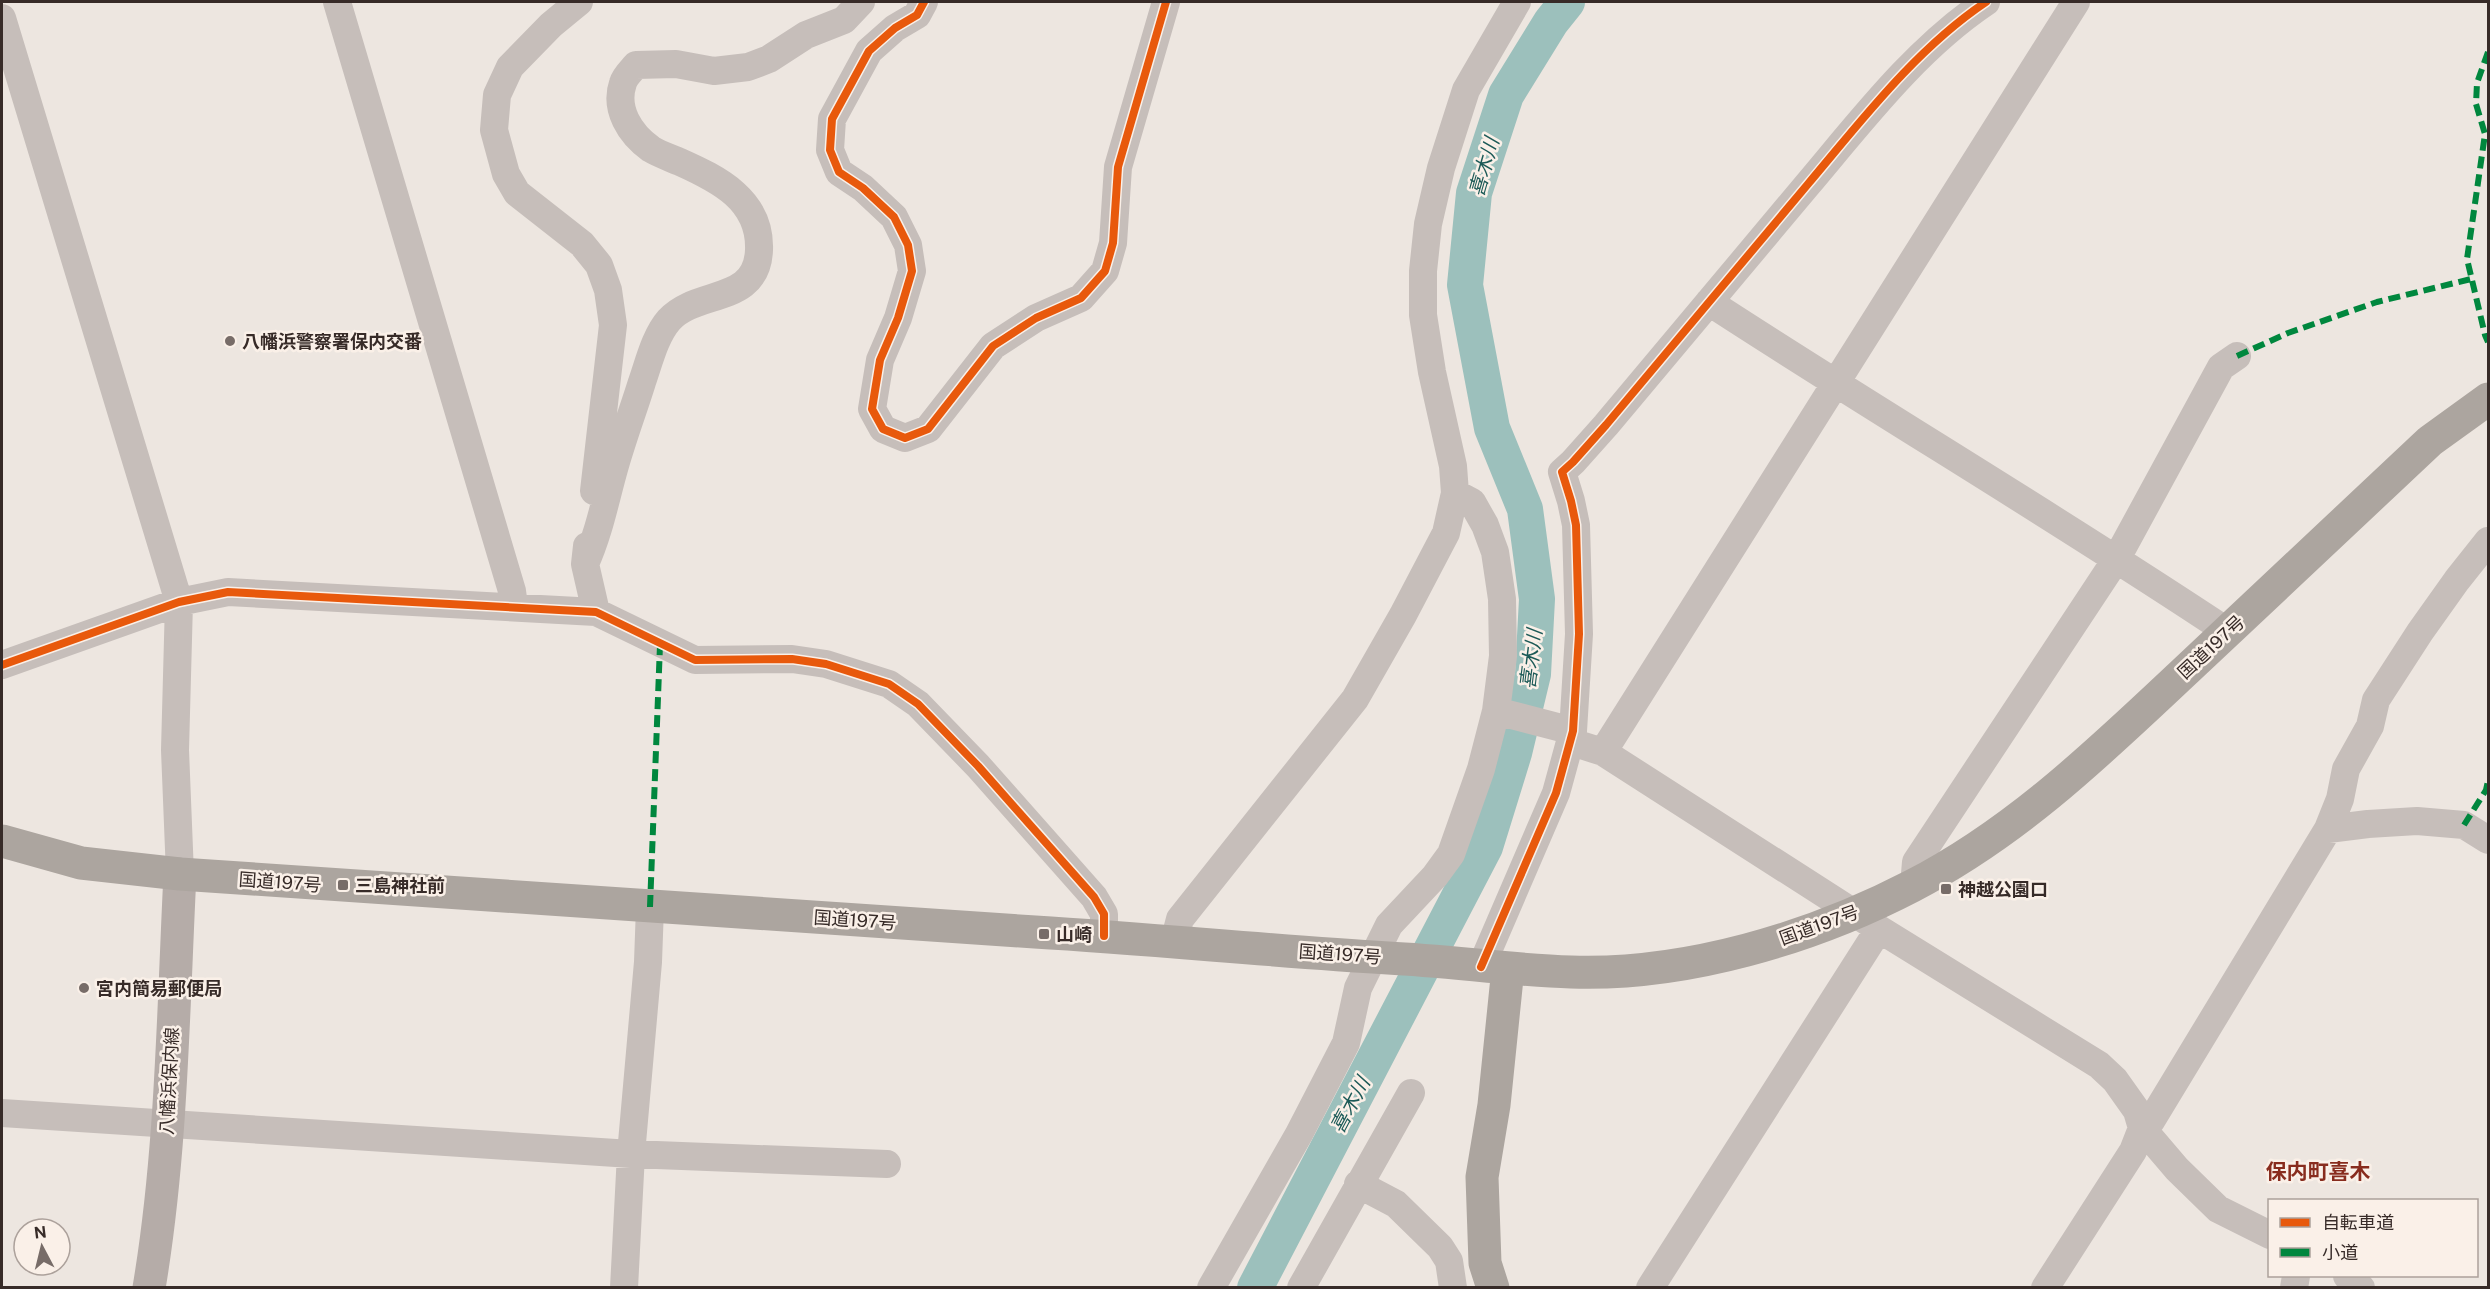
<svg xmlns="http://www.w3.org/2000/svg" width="2490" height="1289" viewBox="0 0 2490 1289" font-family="'Public Sans','Noto Sans JP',sans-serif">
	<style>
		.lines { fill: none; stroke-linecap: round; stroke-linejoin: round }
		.river { stroke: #9cc0bc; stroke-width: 36 }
		.minor { stroke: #c6beba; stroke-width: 28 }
		.major { stroke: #b5aca8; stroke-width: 33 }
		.highway { stroke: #aca59f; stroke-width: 33 }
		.quiet { stroke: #00873e; stroke-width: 6; stroke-dasharray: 12 6; stroke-linecap: butt }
		.cycleway-casing { stroke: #faf0e8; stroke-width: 11 }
		.cycleway { stroke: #e8590c; stroke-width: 8 }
		.poi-dot { fill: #776c68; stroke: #faf0e8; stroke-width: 2 }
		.labels { text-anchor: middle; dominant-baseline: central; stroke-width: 5; stroke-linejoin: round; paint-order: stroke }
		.poi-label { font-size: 18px; font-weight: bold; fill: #372b28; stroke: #faf0e8; text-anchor: start }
		.street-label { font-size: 18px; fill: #372b28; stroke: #faf0e8 }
		.water-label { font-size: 20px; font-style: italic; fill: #1c5a57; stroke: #faf0e8 }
		.quarter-label { font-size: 21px; font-weight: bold; fill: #882c1e; stroke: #faf0e8 }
	</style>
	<rect width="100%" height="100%" fill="#ede6e0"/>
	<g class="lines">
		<!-- river -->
		<path class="river" d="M1255,1288L1485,847L1514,753L1533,674L1537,599L1525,509L1492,428L1465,285L1474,193L1506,95L1551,22L1567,2"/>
		<!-- minor -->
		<path class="minor" d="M337,2L512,591L514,606
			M579,2L551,25L510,67L497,95L494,130L506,174L517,193L582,244L599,265L608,290L613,325L594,491
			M924,2L917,15L895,28L869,51L832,119L830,150L839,172L863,188L894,217L908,245L912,271L898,318L880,360L872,409L883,429L905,438L928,429L993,346L1036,318L1081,298L1105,271L1113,243L1118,167L1166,2
			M2,18L179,602L175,750L180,874
			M1709,302C1881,414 2057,518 2228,632
			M587,546L585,564L596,612
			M585,564C599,533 605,501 614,469C622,440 633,411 642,382C649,362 655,336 669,320C697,289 757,305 759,250C761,200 718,179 680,162C671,158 659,154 651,149C630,134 614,109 623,83C625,76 632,70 636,65L676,64L714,71L748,67L769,59L806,35L844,20L861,2
			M2,665L179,602L228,592L596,612L695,660L792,659L826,664L889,684L918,704L978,766L1094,897L1104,914V936
			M1496,711L1573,731
			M1584,746L1603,752L1879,929L2099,1065L2115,1080L2137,1111L2142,1128L2177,1169L2218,1209L2270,1235
			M1603,752L2076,2
			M2328,829L2368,824L2417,821L2464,825L2488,840
			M1914,886L1916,862L2117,558L2221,367L2237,356
			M1174,942L1180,919L1355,699L1403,615L1446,533L1455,493L1453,466L1432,372L1423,315V271L1428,224L1441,168L1466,90L1517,2
			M1481,967L1556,793L1573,731L1579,634L1576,525L1571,501L1562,472L1573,462L1606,425C1673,345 1741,264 1808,184C1862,120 1916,49 1986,2
			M2,1113L631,1154L887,1164
			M1358,1184L1396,1204L1440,1247L1449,1261L1453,1288
			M2347,1276L2361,1288
			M624,1288L631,1154L648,962L650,907
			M1211,1288L1299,1134L1346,1043L1358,988L1389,925L1435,876L1451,854L1481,769L1496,711L1503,656L1502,599L1495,552L1485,525L1472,502L1455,493
			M1301,1288L1411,1093
			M1650,1288L1879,929
			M2045,1288L2133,1151L2142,1128L2151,1121L2328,829L2340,799L2346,769L2370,726L2376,700L2420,632L2457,580L2488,541
			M2294,1288L2296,1276"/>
		<!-- major -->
		<path class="major" d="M149,1288C172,1151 173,1012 180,874"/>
		<!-- highway -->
		<path class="highway" d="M2,841L81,863L180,874C465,896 750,914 1035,932C1153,939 1270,951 1388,958C1450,961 1510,970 1571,972C1685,976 1812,938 1912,886C2015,833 2097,754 2180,676C2264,598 2347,519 2430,441L2488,399
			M1493,1288L1485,1263L1482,1177L1494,1105L1508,968"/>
		<!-- quiet -->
		<path class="quiet" d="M2488,52L2477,83L2476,104L2485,134L2467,259L2485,335L2488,342
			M2237,356L2288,333L2377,302L2471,279
			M2464,825L2486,790L2488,781
			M650,907L660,645"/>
		<defs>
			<path id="cycleway" d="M924,2L917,15L895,28L869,51L832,119L830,150L839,172L863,188L894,217L908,245L912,271L898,318L880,360L872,409L883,429L905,438L928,429L993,346L1036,318L1081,298L1105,271L1113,243L1118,167L1166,2
				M2,665L179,602L228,592L596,612L695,660L792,659L826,664L889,684L918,704L978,766L1094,897L1104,914V936
				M1481,967L1556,793L1573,731L1579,634L1576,525L1571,501L1562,472L1573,462L1606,425C1673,345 1741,264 1808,184C1862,120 1916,49 1986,2"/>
		</defs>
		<!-- cycleway casing -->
		<use href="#cycleway" class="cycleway-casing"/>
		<!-- cycleway -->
		<use href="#cycleway" class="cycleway"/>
	</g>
	<!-- markers -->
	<g class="poi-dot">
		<circle cx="230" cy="341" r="6"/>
		<rect x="337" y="879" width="12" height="12" rx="3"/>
		<rect x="1940" y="883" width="12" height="12" rx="3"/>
		<rect x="1038" y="928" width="12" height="12" rx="3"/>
		<circle cx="84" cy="988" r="6"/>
	</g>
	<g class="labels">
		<!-- poi labels -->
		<g class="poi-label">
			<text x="242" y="341">八幡浜警察署保内交番</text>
			<text x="355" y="885">三島神社前</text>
			<text x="1958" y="889">神越公園口</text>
			<text x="1056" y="934">山崎</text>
			<text x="96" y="988">宮内簡易郵便局</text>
		</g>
		<!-- street labels -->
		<g class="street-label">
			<text transform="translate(2211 647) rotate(-43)">国道197号</text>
			<text transform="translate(280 882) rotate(4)">国道197号</text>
			<text transform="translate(855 920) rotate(4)">国道197号</text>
			<text transform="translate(1819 925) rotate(-20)">国道197号</text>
			<text transform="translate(1340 954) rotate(4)">国道197号</text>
			<text transform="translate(169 1081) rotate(-87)">八幡浜保内線</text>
		</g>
		<!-- water labels -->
		<g class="water-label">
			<text transform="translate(1484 167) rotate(-74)">喜木川</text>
			<text transform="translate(1531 659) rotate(-83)">喜木川</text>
			<text transform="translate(1350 1105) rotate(-62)">喜木川</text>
		</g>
		<!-- quarter labels -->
		<g class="quarter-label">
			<text x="2318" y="1171">保内町喜木</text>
		</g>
	</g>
	<!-- border -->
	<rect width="2490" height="1289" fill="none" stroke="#372b28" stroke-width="6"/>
	<!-- legend -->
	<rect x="2268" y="1199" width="210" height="78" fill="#faf0e8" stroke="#aca19b" stroke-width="1.5"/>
	<rect x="2280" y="1218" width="30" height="9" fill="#e8590c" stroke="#aca19b" stroke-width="1.5"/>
	<text x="2322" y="1229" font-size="18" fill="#372b28">自転車道</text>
	<rect x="2280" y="1248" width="30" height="9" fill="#00873e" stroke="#aca19b" stroke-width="1.5"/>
	<text x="2322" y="1259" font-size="18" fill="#372b28">小道</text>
	<!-- north arrow -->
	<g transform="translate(42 1247) rotate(353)"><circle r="28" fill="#faf0e8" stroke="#aca19b" stroke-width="1.5"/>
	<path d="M0-4.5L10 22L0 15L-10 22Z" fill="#776c68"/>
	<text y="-9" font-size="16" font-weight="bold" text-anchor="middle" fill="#372b28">N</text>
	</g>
</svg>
